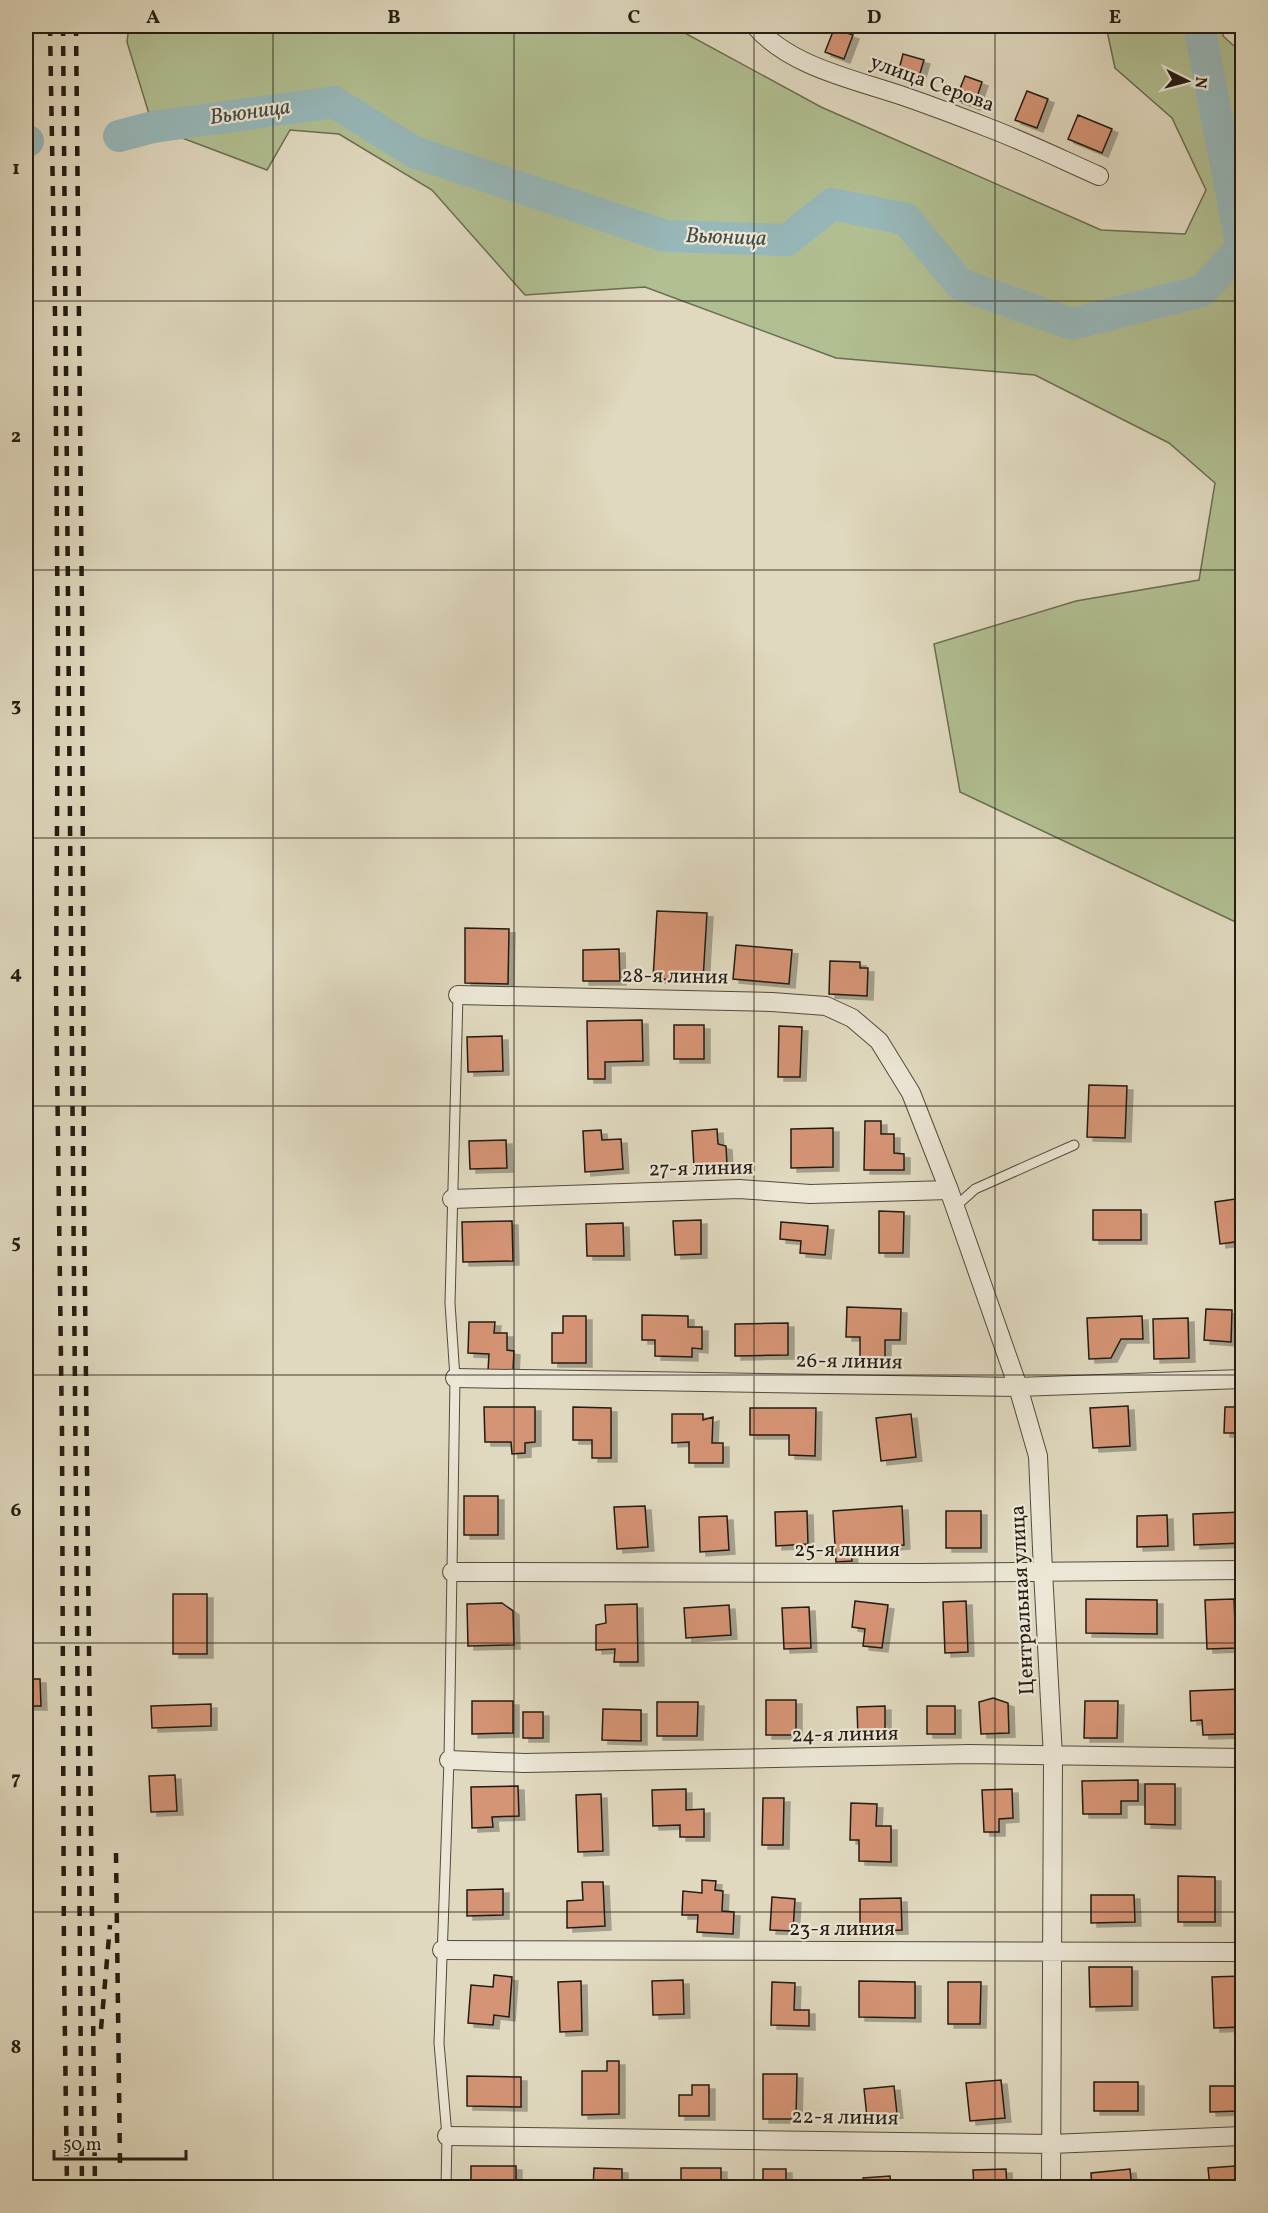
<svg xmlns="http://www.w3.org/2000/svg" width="1268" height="2213" viewBox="0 0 1268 2213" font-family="Vollkorn,serif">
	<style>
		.green { fill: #b1bf92; stroke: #6a6e52; stroke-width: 1.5 }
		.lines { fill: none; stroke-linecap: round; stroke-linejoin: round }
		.river { stroke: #97b8ba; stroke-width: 32 }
		.building { fill: #d59474; stroke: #231c12; stroke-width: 1.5; filter: url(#shadow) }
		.lane-casing { stroke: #524b3d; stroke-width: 11 }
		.street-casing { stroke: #524b3d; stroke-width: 20 }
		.lane { stroke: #ebe6d5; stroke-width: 9 }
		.street { stroke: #ebe6d5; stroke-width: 18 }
		.rail { stroke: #231c12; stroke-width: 4.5; stroke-dasharray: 10 10; stroke-linecap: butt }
		.grid { fill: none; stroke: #231c12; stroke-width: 1.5; stroke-opacity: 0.55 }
		.labels { text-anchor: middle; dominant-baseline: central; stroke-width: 4.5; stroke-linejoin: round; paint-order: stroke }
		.street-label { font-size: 21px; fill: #231c12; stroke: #ebe6d5 }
		.water-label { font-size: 22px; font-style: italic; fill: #464b44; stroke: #ebe6d5 }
		.neatline { fill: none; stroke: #231c12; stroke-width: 2 }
		.grid-label { font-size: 20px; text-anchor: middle; font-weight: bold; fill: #231c12 }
	</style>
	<defs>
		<filter id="shadow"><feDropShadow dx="6" dy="4" stdDeviation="0" flood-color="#0004"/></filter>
	</defs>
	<rect width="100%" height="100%" fill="#e0d9bf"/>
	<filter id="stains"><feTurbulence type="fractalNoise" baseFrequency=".00333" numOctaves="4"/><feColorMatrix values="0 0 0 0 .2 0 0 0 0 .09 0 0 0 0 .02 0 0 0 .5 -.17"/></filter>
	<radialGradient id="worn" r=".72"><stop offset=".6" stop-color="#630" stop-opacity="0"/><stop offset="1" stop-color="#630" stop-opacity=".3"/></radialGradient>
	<!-- green -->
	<path class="green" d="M129,26H672L821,107L1101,230L1185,234L1206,190L1172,118L1115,68L1106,26H1223V36L1242,53V925L960,792L934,644L1076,601L1199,580L1215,483L1169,443L1035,375L836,358L645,287L525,295L432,190L339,134L290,130L267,170L153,127L127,42Z"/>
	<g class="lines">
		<!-- river -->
		<path class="river" d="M119,136L153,127L334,102L414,152L666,236L787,240L832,204L906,219L960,284L1072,324L1202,291L1242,247L1199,26
			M26,141H28"/>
	</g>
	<!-- building -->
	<path class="building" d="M834,29L853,35L844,59L825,52Z
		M903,54L924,60L917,83L897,77Z
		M965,76L982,82L974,106L956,99Z
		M1027,91L1048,99L1037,128L1015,120Z
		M1078,115L1112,129L1102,153L1068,139Z
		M657,911L707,913L703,980L653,979Z
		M465,928L509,929L508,984L465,983Z
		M736,945L792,950L789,984L733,979Z
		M619,949L620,981H583V950Z
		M830,961L860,962V968H868L867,996L829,994Z
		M642,1020L643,1061L605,1062V1079H588L587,1021Z
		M674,1025H704V1059H674Z
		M779,1026L802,1027L800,1077H778Z
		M502,1036L503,1071L468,1072L467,1037Z
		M1089,1085L1127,1086L1125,1138L1087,1137Z
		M865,1121H881V1134H894V1153L904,1154V1170H864Z
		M833,1128V1167L791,1168V1129Z
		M717,1129L718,1144L726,1146L727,1165L694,1167L692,1131Z
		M601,1130L602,1140L621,1139L623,1169L585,1172L583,1131Z
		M506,1140L507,1168L470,1169L469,1141Z
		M1242,1198V1241L1220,1244L1215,1202Z
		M1093,1210H1141V1240H1093Z
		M879,1211L904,1212L903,1253H879Z
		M701,1220V1254L675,1255L673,1221Z
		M512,1221L513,1261L463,1262L462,1222Z
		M781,1222L828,1226L825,1255L800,1253L801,1241L780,1239Z
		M623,1223L624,1256H587L586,1224Z
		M847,1307L901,1309L900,1340H885V1360H860V1337H846Z
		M1206,1309L1232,1310L1231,1342L1204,1340Z
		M642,1315L688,1316V1327H702V1349L692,1348V1357L655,1356V1340H642Z
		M563,1316H586V1363H552V1333H563Z
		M1142,1316L1143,1339H1121L1111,1358L1089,1359L1087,1318Z
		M1188,1318L1189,1358L1154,1359L1153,1319Z
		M469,1322H495L494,1333H507V1350L514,1351L513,1371H488L489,1354L468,1353Z
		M788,1323V1355L735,1356V1324Z
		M1128,1406L1130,1446L1093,1448L1090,1408Z
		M484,1407H535V1442L525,1443V1453L512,1454L511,1442H485Z
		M573,1407L611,1408V1458H592V1440H573Z
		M1225,1407H1242V1433H1224Z
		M750,1408H816L815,1456L789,1455V1435H750Z
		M672,1414H703V1420L713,1417L712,1443H723V1463H689V1442L672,1443Z
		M911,1414L916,1457L881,1461L876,1418Z
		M464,1496H498V1535H464Z
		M645,1506L648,1547L617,1549L614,1507Z
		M902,1506L904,1545L851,1549L852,1561L836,1562L833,1511Z
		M807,1511L808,1544L776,1546L775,1512Z
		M946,1511H981V1548H946Z
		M1242,1512V1543L1194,1545L1193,1514Z
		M1167,1515L1168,1546L1137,1547V1516Z
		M727,1516L729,1550L700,1552L699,1517Z
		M173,1594H207V1654H173Z
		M1086,1599L1157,1600V1634L1086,1633Z
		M1234,1599L1236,1648L1207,1649L1205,1600Z
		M855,1601L888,1605L882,1648L863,1646L865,1629L852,1627Z
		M966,1601L968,1652L945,1653L943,1602Z
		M502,1603L513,1611L514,1645L468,1646L467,1604Z
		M637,1604L638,1662H614L615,1649L596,1650V1625L606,1623L605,1605Z
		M729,1605L731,1635L686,1638L684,1608Z
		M809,1607L811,1648L784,1649L782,1608Z
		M26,1679H40L41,1706H26Z
		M1242,1689V1734L1203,1735L1202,1720L1191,1721L1190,1691Z
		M993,1698L1008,1703L1009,1733L981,1734L979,1702Z
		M766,1700H796V1735H766Z
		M472,1701H513V1733L472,1734Z
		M1085,1701H1118L1117,1738H1084Z
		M657,1702H698L697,1736H657Z
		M211,1704V1726L152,1728L151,1706Z
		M885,1706V1737H858L857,1707Z
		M927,1706H955V1734H927Z
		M603,1709L641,1710V1741L602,1740Z
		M523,1712H543V1738H523Z
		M175,1775L177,1811L151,1812L149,1776Z
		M1138,1780V1801H1121V1814H1083L1082,1781Z
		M1145,1784H1175V1825L1145,1824Z
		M518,1786L519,1816L492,1817L493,1827L472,1828L471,1787Z
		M686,1789V1810L704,1809V1837H680V1825L653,1826L652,1790Z
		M1012,1789L1013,1818L999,1819V1832H984L982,1790Z
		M601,1794L603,1851L578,1852L576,1795Z
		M763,1798H784L783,1845H762Z
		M851,1803L877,1804L876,1826H891V1862L859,1861V1840H850Z
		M1178,1876L1215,1877V1922H1178Z
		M702,1880L716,1881L715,1890L723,1891L722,1911L734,1912L733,1934L697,1932L698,1915H682L683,1891L702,1893Z
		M582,1882H603L605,1926L567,1928V1901L583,1900Z
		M503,1889V1915L467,1916V1890Z
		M1091,1895H1134L1135,1922L1091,1923Z
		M772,1897L795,1899L793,1931L770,1930Z
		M901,1898L902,1930L860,1931V1899Z
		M1089,1967H1132V2006L1090,2007Z
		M494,1975L512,1977L509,2017L494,2015L493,2025L468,2023L471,1985L493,1987Z
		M1242,1976V2027L1214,2028L1212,1977Z
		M683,1980L684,2014L653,2015L652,1981Z
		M581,1981L582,2031L560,2032L558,1982Z
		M859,1981L915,1982V2018L859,2017Z
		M772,1982L795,1983L794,2010H809V2026L771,2025Z
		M948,1982H981L980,2024H948Z
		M607,2061H619V2114L582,2115V2071H607Z
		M763,2074H797L796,2119H763Z
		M467,2076L521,2077V2107L467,2106Z
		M1001,2080L1005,2118L970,2121L966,2083Z
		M1094,2082H1138V2111H1094Z
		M692,2085H709V2116H679V2095H692Z
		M894,2086L897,2114L867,2117L864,2089Z
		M1210,2086H1239V2111L1210,2112Z
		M471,2166H516V2188H471Z
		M1235,2166L1237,2188H1210L1208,2168Z
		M594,2168L622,2169V2188H593Z
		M681,2168H721V2188H681Z
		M763,2169H786V2188H763Z
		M1006,2169L1007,2188H974L973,2170Z
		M1130,2169L1132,2188H1092L1091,2173Z
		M890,2176L891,2188H863V2178Z"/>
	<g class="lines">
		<defs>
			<path id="lane" d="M955,1207L975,1189L1074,1145
				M446,2188L447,2136L439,2043L449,1760L455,1378L450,1303L458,995"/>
			<path id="street" d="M755,26C791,67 853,79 903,96C932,106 961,117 989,128C1026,142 1063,160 1099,176
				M458,995L772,1002L826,1006L852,1018L879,1041L911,1093L949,1190L1018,1387L1038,1456L1043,1571L1053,1757L1051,2188
				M452,1199L739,1189L810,1194L949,1190
				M455,1378L1018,1387L1242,1379
				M452,1572L920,1573L1242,1570
				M449,1760L524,1763L969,1754L1242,1758
				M442,1950L1242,1952
				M447,2136L1051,2144L1242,2136"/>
		</defs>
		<!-- lane casing -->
		<use href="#lane" class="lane-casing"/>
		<!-- street casing -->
		<use href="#street" class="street-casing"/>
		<!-- lane -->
		<use href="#lane" class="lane"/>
		<!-- street -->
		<use href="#street" class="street"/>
		<!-- rail -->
		<path class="rail" d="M50,26L55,314L58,661L56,989L62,1433L64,1964L67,2188
			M63,26L82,2188
			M76,26L82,612L84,1201L95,2188
			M116,1853L120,2164
			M101,2029L110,1925"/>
	</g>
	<!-- grid -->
	<path class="grid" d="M273,26V2188M514,26V2188M754,26V2188M995,26V2188M26,301H1242M26,570H1242M26,838H1242M26,1106H1242M26,1375H1242M26,1643H1242M26,1912H1242"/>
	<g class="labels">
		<!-- street labels -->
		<g class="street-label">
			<text transform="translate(932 84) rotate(20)">улица Серова</text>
			<text transform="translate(675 977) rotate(1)">28-я линия</text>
			<text transform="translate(701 1169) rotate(-1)">27-я линия</text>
			<text transform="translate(849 1362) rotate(1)">26-я линия</text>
			<text x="847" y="1550">25-я линия</text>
			<text transform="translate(1023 1600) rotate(-93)">Центральная улица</text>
			<text transform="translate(845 1735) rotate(-1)">24-я линия</text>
			<text x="842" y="1929">23-я линия</text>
			<text transform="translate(845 2118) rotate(1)">22-я линия</text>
		</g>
		<!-- water labels -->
		<g class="water-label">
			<text transform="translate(250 113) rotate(-8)">Вьюница</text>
			<text transform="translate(726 238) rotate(2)">Вьюница</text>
		</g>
	</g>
	<!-- margin -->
	<rect width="1268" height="2213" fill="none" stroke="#e0d9bf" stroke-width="66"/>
	<!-- north arrow -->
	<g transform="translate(1187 81) rotate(96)" stroke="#ebe6d5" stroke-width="4.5" paint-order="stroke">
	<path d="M0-4.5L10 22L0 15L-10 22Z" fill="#231c12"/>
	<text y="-9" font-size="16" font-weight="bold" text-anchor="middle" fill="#231c12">N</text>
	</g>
	<!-- scale -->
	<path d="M54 2150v9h132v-9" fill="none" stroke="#231c12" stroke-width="3"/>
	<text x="63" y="2150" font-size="18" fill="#231c12" stroke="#ebe6d5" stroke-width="4.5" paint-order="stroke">50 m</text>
	<rect x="33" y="33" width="1202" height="2147" class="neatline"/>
	<g class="grid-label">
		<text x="153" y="23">A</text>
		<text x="394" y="23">B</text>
		<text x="634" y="23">C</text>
		<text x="874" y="23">D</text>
		<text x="1115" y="23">E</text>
		<text x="16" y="174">1</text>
		<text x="16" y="442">2</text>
		<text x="16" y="711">3</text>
		<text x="16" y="979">4</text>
		<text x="16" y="1248">5</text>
		<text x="16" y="1516">6</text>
		<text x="16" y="1784">7</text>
		<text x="16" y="2053">8</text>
	</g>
	<rect width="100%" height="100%" filter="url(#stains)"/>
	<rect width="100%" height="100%" fill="url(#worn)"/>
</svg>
